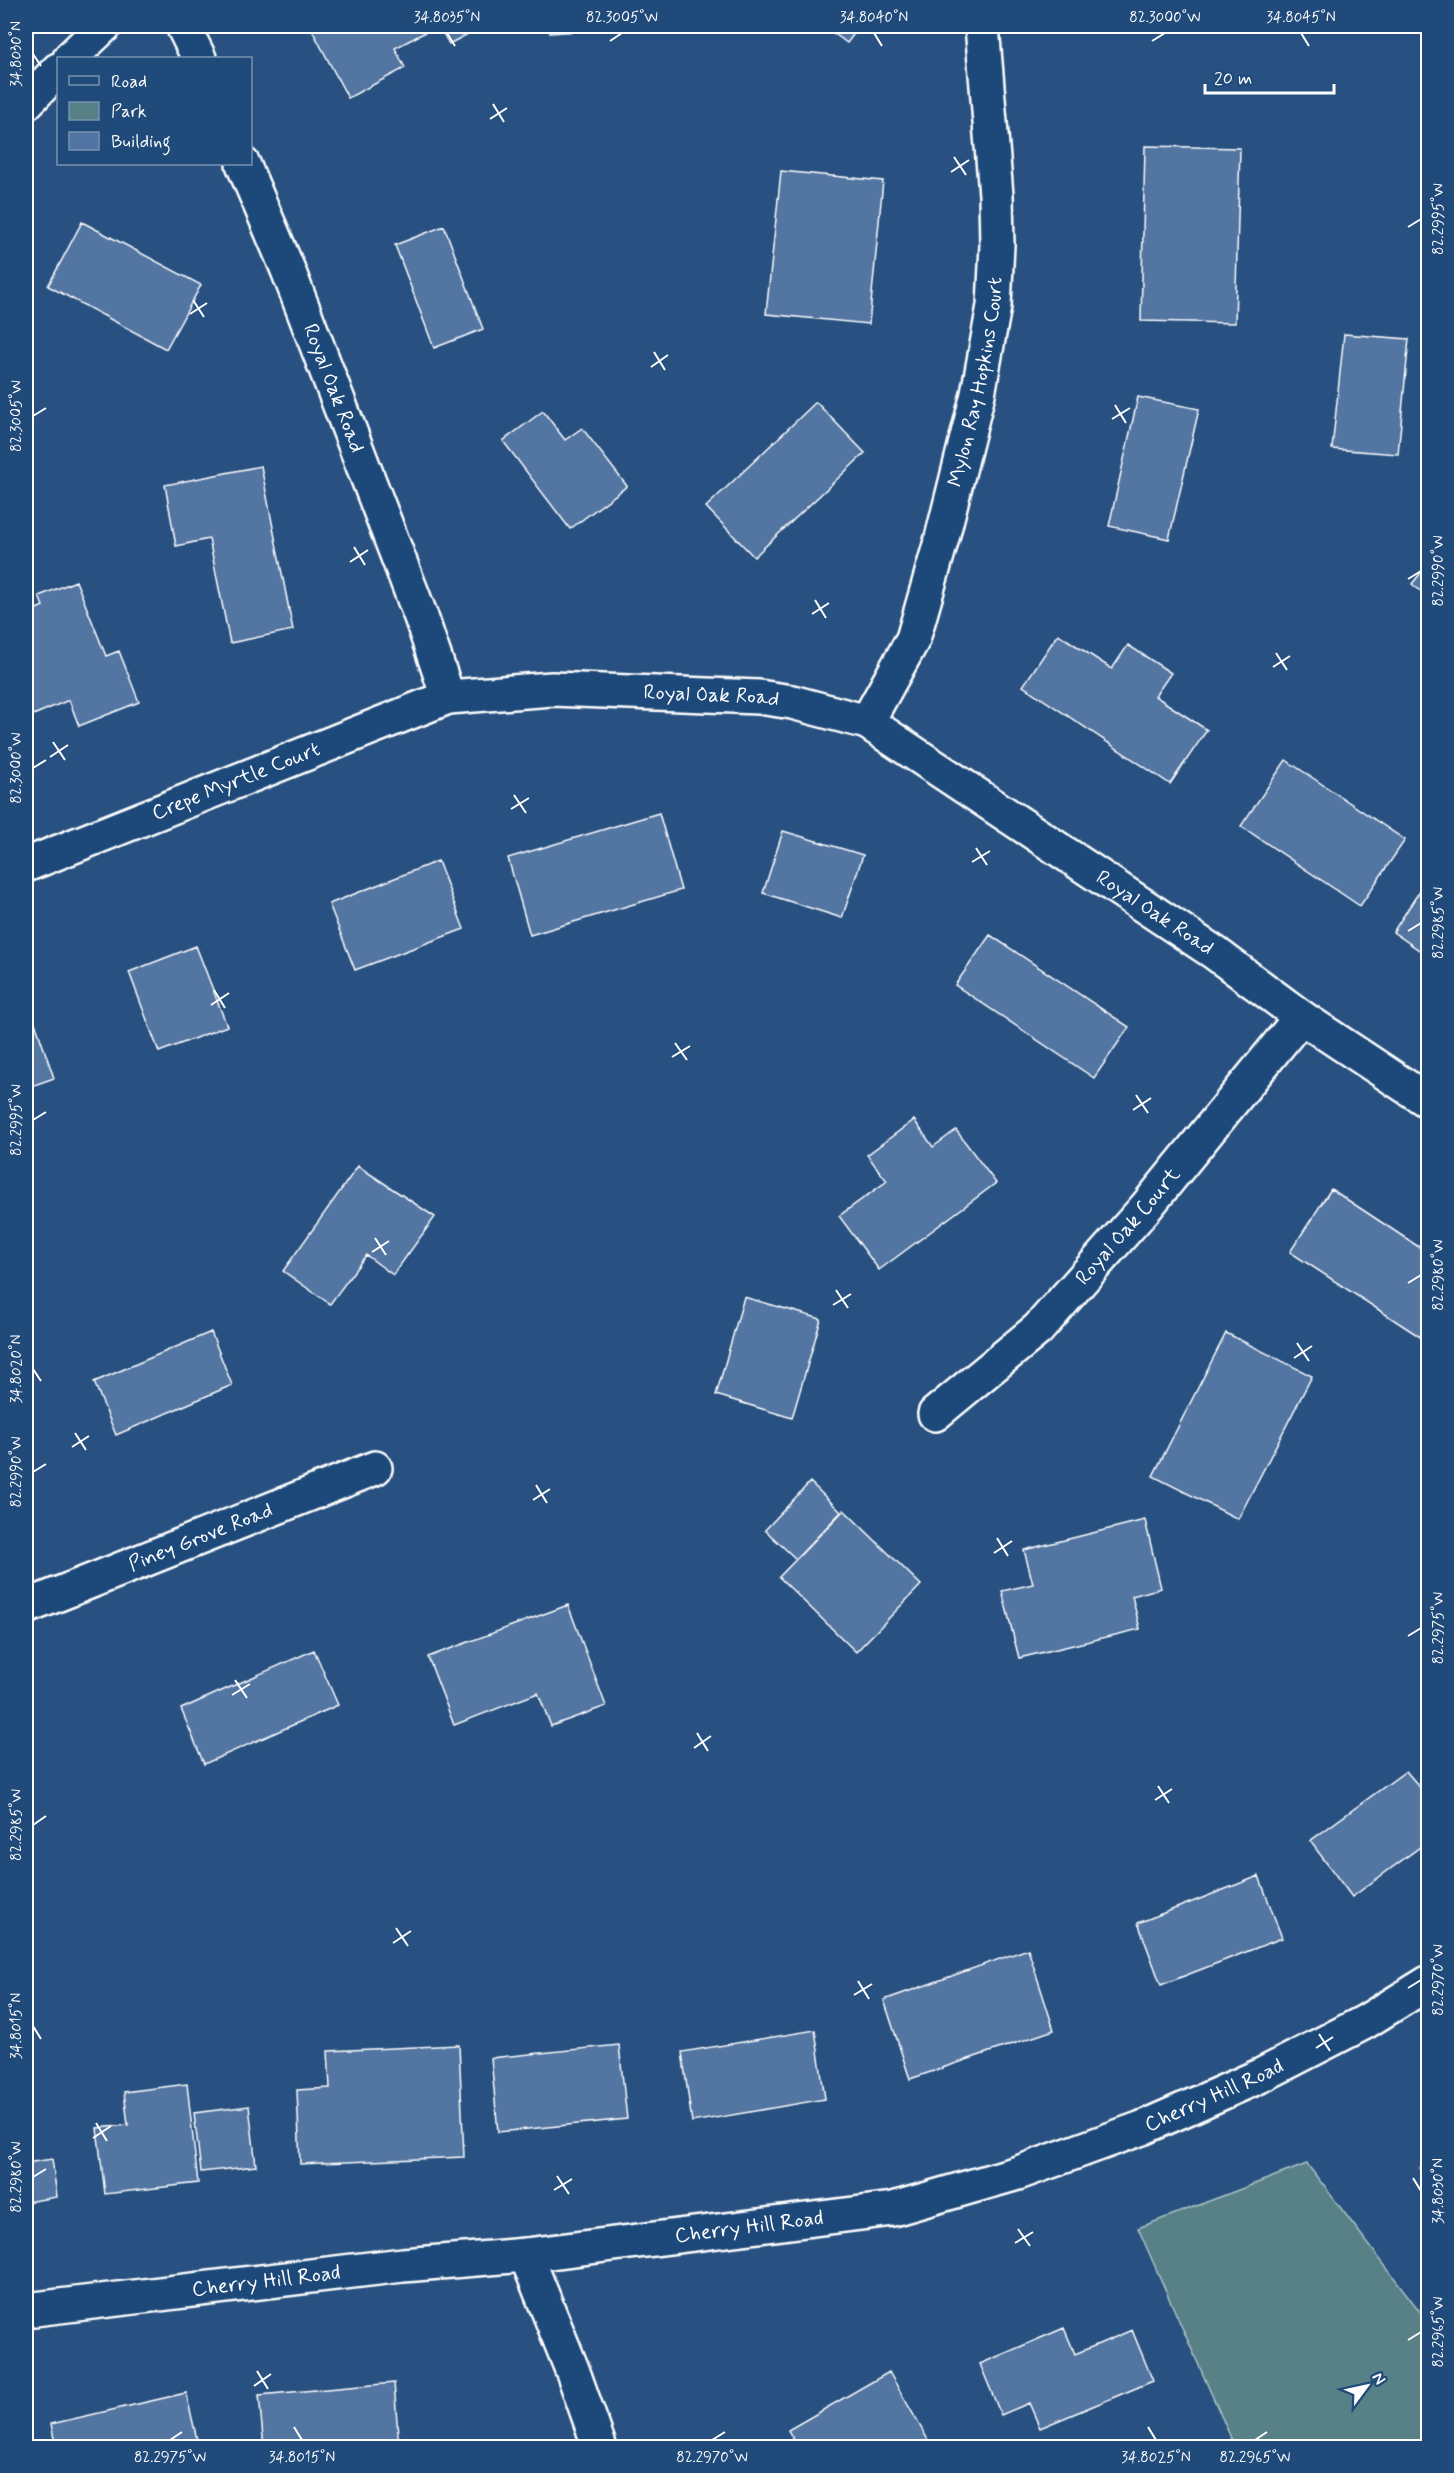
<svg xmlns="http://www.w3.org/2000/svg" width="1454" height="2473" viewBox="0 0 1454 2473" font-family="Mynerve,sans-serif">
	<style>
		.green { fill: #588187; stroke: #acc0c3; stroke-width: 1.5 }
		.building { fill: #5274a2; stroke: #fff; stroke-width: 1.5 }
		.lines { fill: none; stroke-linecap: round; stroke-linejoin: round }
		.minor-casing { stroke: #fff; stroke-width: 38 }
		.minor { stroke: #1f4a7a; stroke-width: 33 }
		.ticks { fill: none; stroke: #fff; stroke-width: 2 }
		.labels { text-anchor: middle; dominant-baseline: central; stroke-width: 5; stroke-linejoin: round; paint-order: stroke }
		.street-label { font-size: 21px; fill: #fff; stroke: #1f4a7a }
		.neatline { fill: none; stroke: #fff; stroke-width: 2 }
		.ticks-label { font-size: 15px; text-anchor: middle; fill: #fff }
	</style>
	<rect width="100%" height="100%" fill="#285181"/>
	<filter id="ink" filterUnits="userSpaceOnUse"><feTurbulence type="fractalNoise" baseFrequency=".0167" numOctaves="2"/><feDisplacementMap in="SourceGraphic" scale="12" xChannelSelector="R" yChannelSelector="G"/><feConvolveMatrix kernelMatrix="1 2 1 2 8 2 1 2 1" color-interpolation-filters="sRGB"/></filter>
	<g filter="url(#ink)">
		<!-- green -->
		<path class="green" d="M1307,2164L1428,2322V2447H1235L1138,2228Z"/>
		<!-- building -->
		<path class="building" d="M310,26H437L395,48L405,68L348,98Z
			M439,26H483L449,44Z
			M550,26H656L550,33Z
			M824,26H860L847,43Z
			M1145,146L1240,148L1235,323L1141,321Z
			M781,171L883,181L869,324L766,314Z
			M82,222L201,285L166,349L48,286Z
			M444,226L483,329L434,348L395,245Z
			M1344,334L1409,339L1398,454L1332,449Z
			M1138,397L1199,409L1169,539L1109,526Z
			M816,402L865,453L754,557L706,507Z
			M543,411L565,440L582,428L627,486L570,529L503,441Z
			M261,466L293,630L230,643L209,539L176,546L165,485Z
			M1428,564V597L1412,584Z
			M76,581L106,656L119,651L139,702L79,726L69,700L26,718V641L32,638L26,622V614L43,606L39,596Z
			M1058,634L1112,669L1128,645L1171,673L1155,696L1207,730L1170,784L1023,686Z
			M1286,760L1405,840L1360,906L1241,826Z
			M659,813L681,890L530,935L508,858Z
			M783,831L863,855L842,918L763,893Z
			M438,861L464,929L355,970L329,904Z
			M1428,878V956L1393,932Z
			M990,935L1129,1027L1094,1078L955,985Z
			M196,946L227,1026L159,1052L129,972Z
			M32,1014L54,1078L26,1088V1016Z
			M914,1120L933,1147L956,1130L996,1183L879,1270L839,1216L887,1181L867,1155Z
			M358,1166L435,1217L393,1275L366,1255L330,1304L283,1271Z
			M1331,1189L1428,1253V1342L1290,1252Z
			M744,1297L821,1319L792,1418L716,1395Z
			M211,1332L232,1385L116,1435L94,1382Z
			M1226,1333L1312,1376L1238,1519L1153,1476Z
			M810,1482L841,1512L796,1559L765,1530Z
			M844,1510L921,1585L856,1652L779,1577Z
			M1145,1520L1161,1588L1132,1596L1140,1629L1019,1658L1002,1591L1033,1584L1024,1550Z
			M568,1605L606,1706L551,1726L538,1693L454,1725L428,1657Z
			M314,1650L338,1705L204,1764L181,1709Z
			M1406,1771L1428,1797V1841L1352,1897L1310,1841Z
			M1259,1876L1282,1938L1161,1985L1138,1923Z
			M1028,1949L1054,2030L910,2079L884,2000Z
			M815,2030L825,2099L692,2122L682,2052Z
			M459,2045L464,2157L300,2164L297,2090L330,2088L328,2051Z
			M619,2045L627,2119L498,2132L491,2058Z
			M187,2084L198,2183L105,2194L97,2128L128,2125L124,2092Z
			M249,2106L256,2166L201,2172L194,2113Z
			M52,2159L57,2197L26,2202V2163Z
			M1428,2162V2180L1420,2168Z
			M1064,2328L1075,2354L1132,2330L1153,2381L1040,2428L1029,2403L1001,2415L980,2364Z
			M889,2372L928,2440L915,2448H798L788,2430Z
			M394,2383L399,2447L264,2448L259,2395Z
			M186,2393L199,2448H56L51,2424Z"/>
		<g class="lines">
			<defs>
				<g id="minor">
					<path d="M183,26L199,58"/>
					<path d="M70,58L104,26"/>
					<path d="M26,103L58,70"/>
					<path id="s1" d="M243,164L288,270L421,617L448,697"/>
					<path id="s2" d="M867,722L913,639L942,538L978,394L994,306L997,245L996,195L982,26"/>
					<path id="s3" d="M26,865L448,697L552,689L759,697L792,702L867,722L1215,953L1301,1017L1428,1101"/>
					<path id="s4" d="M935,1414L1038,1329L1147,1206L1301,1017"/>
					<path id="s5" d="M26,1607L375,1468"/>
					<path d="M526,2255L573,2372L600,2448"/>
					<path id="s6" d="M26,2310L403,2265L526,2255L893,2209L1018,2173L1142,2128L1262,2075L1365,2022L1428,1983"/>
				</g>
			</defs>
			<!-- minor casing -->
			<use href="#minor" class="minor-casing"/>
			<!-- minor -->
			<use href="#minor" class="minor"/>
		</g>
	</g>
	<!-- ticks -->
	<path class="ticks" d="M447,33L455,46M874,33L882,46M1301,33L1309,46M610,41L622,33M1152,41L1165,33M33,54L41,66M493,104L504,122M490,119L507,108M954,157L966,175M951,172L969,160M1408,227L1421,219M193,300L204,317M190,314L207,303M654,352L665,370M651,367L668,355M1115,405L1126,423M33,416L46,408M1112,419L1130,408M354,547L365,565M350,562L368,550M1408,579L1421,571M815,600L826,618M812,614L829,603M1276,653L1287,670M1273,667L1290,656M53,742L65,760M50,757L68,745M33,768L46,760M514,795L526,813M511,809L529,798M976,848L987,865M972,862L990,851M1408,931L1421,923M214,990L225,1008M211,1005L229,993M675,1043L687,1060M672,1057L690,1046M1136,1095L1148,1113M1133,1110L1151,1098M33,1120L46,1112M375,1238L386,1255M372,1252L389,1241M1408,1283L1421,1275M836,1290L848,1308M833,1305L851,1294M1297,1343L1309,1361M1294,1358L1312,1346M33,1369L41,1381M75,1433L86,1450M72,1447L89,1436M33,1472L46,1464M536,1485L547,1503M533,1500L550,1489M997,1538L1008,1556M994,1553L1012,1541M1408,1636L1421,1628M235,1680L247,1698M232,1695L250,1684M697,1733L708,1751M694,1748L711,1736M1158,1786L1169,1803M1155,1800L1172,1789M33,1825L46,1816M396,1928L408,1946M393,1943L411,1931M858,1981L869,1999M1408,1988L1421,1980M854,1995L872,1984M33,2026L41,2039M1319,2034L1330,2051M1316,2048L1333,2037M96,2123L107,2141M93,2138L111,2126M557,2176L569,2194M33,2177L46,2169M1413,2178L1421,2191M554,2190L572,2179M1018,2229L1030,2246M1015,2243L1033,2232M1408,2340L1421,2332M257,2371L268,2389M254,2386L271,2374M294,2427L302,2440M1148,2427L1156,2440M170,2440L182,2432M712,2440L725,2432M1255,2440L1267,2432"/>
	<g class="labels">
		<!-- street labels -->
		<g class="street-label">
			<text stroke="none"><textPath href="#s2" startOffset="360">Mylon Ray Hopkins Court</textPath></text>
			<text stroke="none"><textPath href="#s1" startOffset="242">Royal Oak Road</textPath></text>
			<text stroke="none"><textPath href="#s3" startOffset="718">Royal Oak Road</textPath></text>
			<text stroke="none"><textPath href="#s3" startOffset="226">Crepe Myrtle Court</textPath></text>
			<text stroke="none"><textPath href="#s3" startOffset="1222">Royal Oak Road</textPath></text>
			<text stroke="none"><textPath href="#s4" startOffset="270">Royal Oak Court</textPath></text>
			<text stroke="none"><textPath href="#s5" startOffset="188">Piney Grove Road</textPath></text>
			<text stroke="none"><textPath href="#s6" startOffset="1214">Cherry Hill Road</textPath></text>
			<text stroke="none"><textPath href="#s6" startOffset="728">Cherry Hill Road</textPath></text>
			<text stroke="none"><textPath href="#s6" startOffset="242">Cherry Hill Road</textPath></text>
		</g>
	</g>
	<!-- margin -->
	<rect width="1454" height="2473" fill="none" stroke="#1f4a7a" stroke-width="66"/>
	<!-- legend -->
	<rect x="57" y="57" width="195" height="108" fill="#1f4a7a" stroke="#7992af" stroke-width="1.5"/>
	<rect x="69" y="76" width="30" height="9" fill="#1f4a7a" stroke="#7992af" stroke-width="1.5"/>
	<text x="111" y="87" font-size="18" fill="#ffffff">Road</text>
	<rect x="69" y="102" width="30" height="18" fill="#588187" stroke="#7992af" stroke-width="1.5"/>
	<text x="111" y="117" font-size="18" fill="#ffffff">Park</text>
	<rect x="69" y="132" width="30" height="18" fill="#5274a2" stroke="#7992af" stroke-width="1.5"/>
	<text x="111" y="147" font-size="18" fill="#ffffff">Building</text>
	<!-- north arrow -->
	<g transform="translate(1367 2386) rotate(57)" stroke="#1f4a7a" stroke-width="4.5" paint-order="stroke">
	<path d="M0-4.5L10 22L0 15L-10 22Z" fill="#ffffff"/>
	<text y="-9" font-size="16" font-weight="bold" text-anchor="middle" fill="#ffffff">N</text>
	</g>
	<!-- scale -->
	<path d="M1205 84v9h129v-9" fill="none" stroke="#ffffff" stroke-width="3"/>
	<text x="1214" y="84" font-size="18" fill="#ffffff" stroke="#1f4a7a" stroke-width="4.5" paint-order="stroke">20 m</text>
	<rect x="33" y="33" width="1388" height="2407" class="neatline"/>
	<g class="ticks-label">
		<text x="447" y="22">34.8035°N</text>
		<text x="622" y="22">82.3005°W</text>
		<text x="874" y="22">34.8040°N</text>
		<text x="1165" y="22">82.3000°W</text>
		<text x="1301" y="22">34.8045°N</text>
		<text transform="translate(16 54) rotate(-90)" y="5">34.8030°N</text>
		<text transform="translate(1438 219) rotate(-90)" y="5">82.2995°W</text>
		<text transform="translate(16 416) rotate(-90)" y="5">82.3005°W</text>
		<text transform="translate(1438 571) rotate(-90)" y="5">82.2990°W</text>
		<text transform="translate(16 768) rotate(-90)" y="5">82.3000°W</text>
		<text transform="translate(1438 923) rotate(-90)" y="5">82.2985°W</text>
		<text transform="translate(16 1120) rotate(-90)" y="5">82.2995°W</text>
		<text transform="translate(1438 1275) rotate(-90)" y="5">82.2980°W</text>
		<text transform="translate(16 1369) rotate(-90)" y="5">34.8020°N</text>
		<text transform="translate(16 1472) rotate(-90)" y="5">82.2990°W</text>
		<text transform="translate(1438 1628) rotate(-90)" y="5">82.2975°W</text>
		<text transform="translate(16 1825) rotate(-90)" y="5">82.2985°W</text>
		<text transform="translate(1438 1980) rotate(-90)" y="5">82.2970°W</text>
		<text transform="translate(16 2026) rotate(-90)" y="5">34.8015°N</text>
		<text transform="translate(16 2177) rotate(-90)" y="5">82.2980°W</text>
		<text transform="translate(1438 2191) rotate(-90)" y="5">34.8030°N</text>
		<text transform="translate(1438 2332) rotate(-90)" y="5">82.2965°W</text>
		<text x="170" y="2462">82.2975°W</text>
		<text x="302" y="2462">34.8015°N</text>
		<text x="712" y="2462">82.2970°W</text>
		<text x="1156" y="2462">34.8025°N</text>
		<text x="1255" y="2462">82.2965°W</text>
	</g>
</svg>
